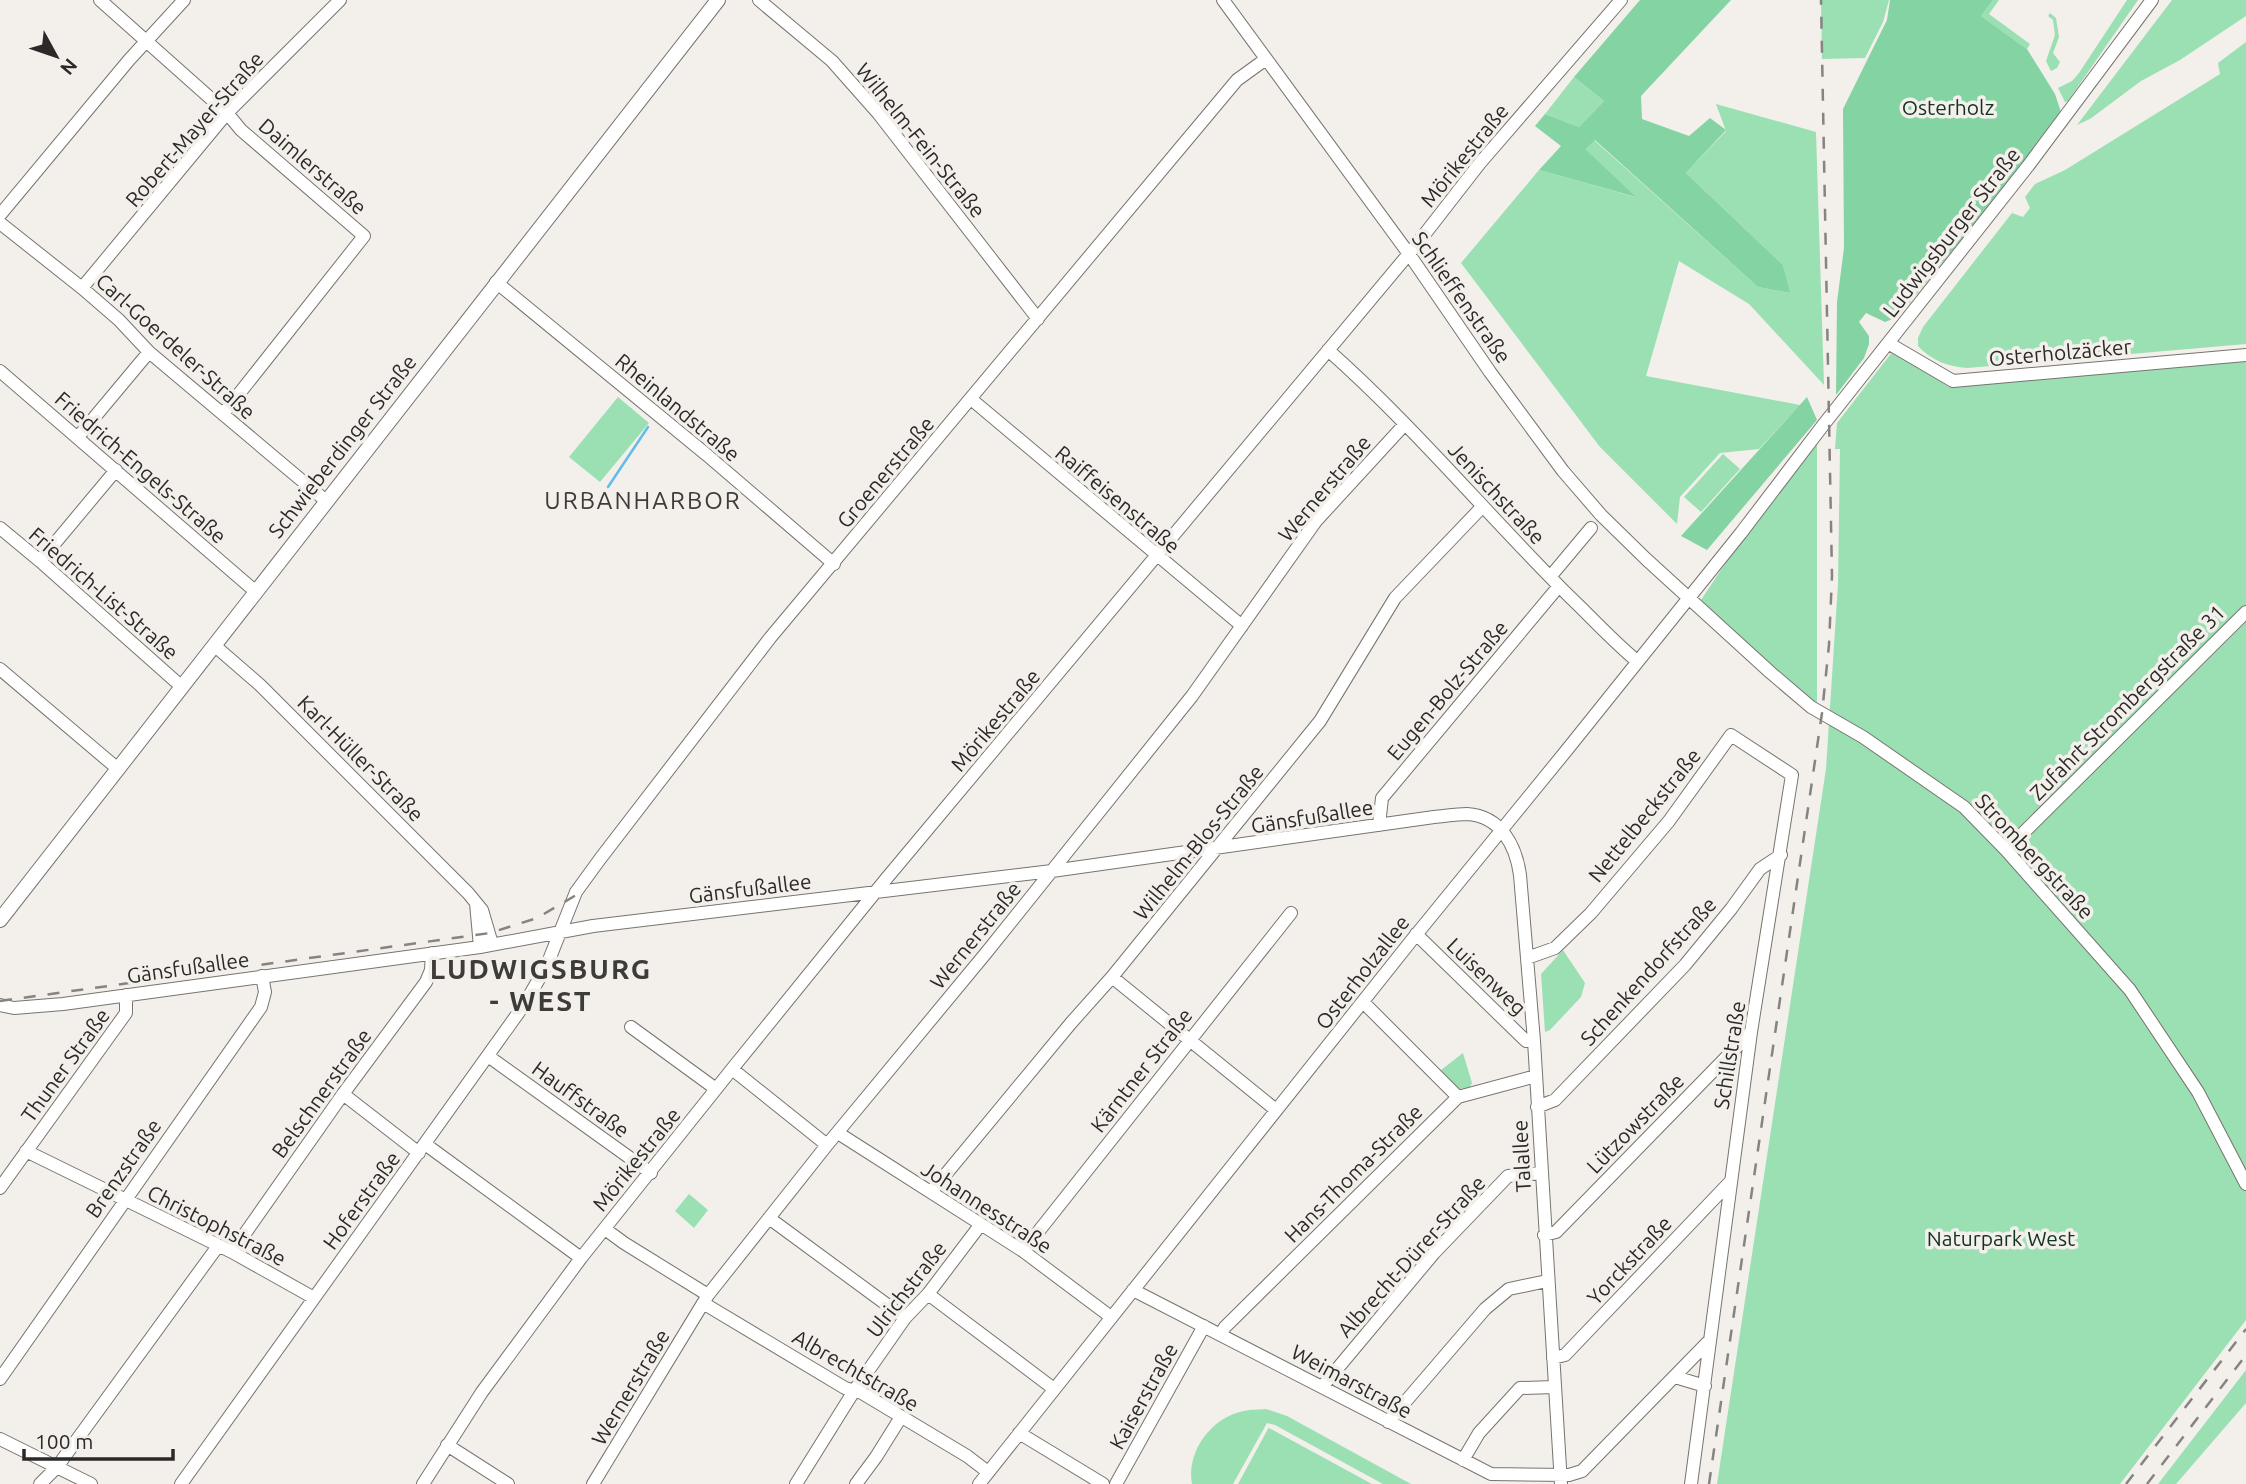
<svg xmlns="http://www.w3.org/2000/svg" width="2246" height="1484" viewBox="0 0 2246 1484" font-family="Ubuntu,sans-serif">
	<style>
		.green { fill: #9ae0b3 }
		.forest { fill: #84d3a2 }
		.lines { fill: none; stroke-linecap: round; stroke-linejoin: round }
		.stream { stroke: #65bce8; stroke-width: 2.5 }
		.minor-casing { stroke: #777470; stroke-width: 14 }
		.major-casing { stroke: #777470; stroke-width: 16 }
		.minor { stroke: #fff; stroke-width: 12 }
		.major { stroke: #fff; stroke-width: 14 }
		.rail { stroke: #868380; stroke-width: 2.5; stroke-dasharray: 12 12; stroke-linecap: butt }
		.labels { text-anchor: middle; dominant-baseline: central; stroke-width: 7; stroke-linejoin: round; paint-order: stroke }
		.park-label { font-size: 21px; fill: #113420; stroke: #f3efeb }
		.street-label { font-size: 21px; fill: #2c2a29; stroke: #f3efeb }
		.quarter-label { font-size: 24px; letter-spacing: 2px; fill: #3e3c38; stroke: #f3efeb }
		.district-label { font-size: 28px; font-weight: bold; letter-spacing: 2px; fill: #3e3c38; stroke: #f3efeb }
	</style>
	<rect width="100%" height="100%" fill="#f3efeb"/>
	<!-- green -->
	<path class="green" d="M1821,0H1889L1883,22L1865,58L1822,59Z
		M1993,0H1999L1989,14L2030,44L2027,49L1981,16Z
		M2127,0H2138L2068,101L2065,102L2058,88L2072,81L2079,73Z
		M2172,0H2246V16L2180,60L2141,81L2090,119L2077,125Z
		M2050,13L2056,18L2059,37L2053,53L2060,62L2057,68L2051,71L2046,61L2055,35L2053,20L2048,16Z
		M2246,42V344L1967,368C1948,367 1931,360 1918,346V338L1923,327L2012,213L2023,217L2030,208L2025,197L2035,184L2065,170L2220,74L2218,63Z
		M1574,77L1604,101L1579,127L1545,114Z
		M1716,104L1816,132L1824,385L1749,304L1679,261L1646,376L1800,405L1759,449L1720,453L1680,497L1677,524L1600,447L1461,263L1539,170L1635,197L1584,149L1594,140L1758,287L1789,293L1783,265L1686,173L1726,131Z
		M1893,351L1949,387L2246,359V1320L2120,1484H1717L1826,769L1838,584L1840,449H1835L1837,423Z
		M618,397L649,423L600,482L569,457Z
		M1817,433V706L1701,600L1769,498Z
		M1723,454L1740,469L1701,512L1684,497Z
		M1563,950L1585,983L1581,997L1550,1030L1545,1032L1541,974Z
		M1463,1053L1472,1083L1470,1087L1460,1089L1449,1083L1441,1070Z
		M689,1194L708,1210L694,1228L675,1211Z
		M2246,1370V1403L2176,1484H2158Z
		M1266,1409L1287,1416L1411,1484H1383L1275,1425L1267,1423L1233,1484H1192C1186,1451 1212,1417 1244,1411C1251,1409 1259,1410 1266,1409Z
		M1269,1427V1428L1372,1484H1238Z"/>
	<!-- forest -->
	<path class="forest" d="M1640,0H1731L1641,96L1642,119L1689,136L1710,118L1726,130L1686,173L1783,265L1790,293L1758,287L1595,140L1585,149L1636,197L1539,170L1561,146L1535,126L1545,114L1579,127L1604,101L1574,77Z
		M1890,0H1993L1981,16L2027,49L2055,94L2061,112L2001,191L1898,317L1885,322L1866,313L1859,322L1869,336V344L1864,358L1836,395L1837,302L1844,248L1843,109L1887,20Z
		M1807,397L1817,420L1707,550L1681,536Z"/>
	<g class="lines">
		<!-- stream -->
		<path class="stream" d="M608,487L648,427"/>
		<defs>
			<path id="minor" d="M100,0L227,113L241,130L364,236L223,414
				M759,0L832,61L878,113L1038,319
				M1223,0L1409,254L1490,372L1563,471L1601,515L1646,559L1771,673L1811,707L1863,737L1964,807L2006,850L2130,990L2198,1092L2246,1184
				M0,215L129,60L184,0
				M0,223L82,288L119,320L149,352L325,500
				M496,282L707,455L834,564
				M82,288L227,113L340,0
				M1888,343L1953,381L2246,355
				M1328,350C1415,427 1489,517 1571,598C1593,619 1614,642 1637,661
				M0,371L256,592
				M971,399L1242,626
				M78,437L149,352
				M0,528L40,561L182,687
				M40,561L116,470
				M1550,577L1591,528
				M215,646L260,685L468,893L482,910L492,944
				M0,669L118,769
				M1379,825L1382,798L1559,586
				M2006,850L2246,612
				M476,903L480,947
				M1416,934L1526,1041H1534
				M1527,958L1555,948L1591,913L1669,821L1731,735L1792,775L1751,1032L1691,1484
				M1112,977L1276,1110
				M1363,1002L1458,1097
				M0,1005L14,1008L63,1004L480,947L593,926L1052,871L1434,817C1445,816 1457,814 1467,814C1501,816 1516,846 1520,875L1534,1041L1561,1484
				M631,1027L716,1089
				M488,1056L651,1173
				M732,1069L827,1145
				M343,1094L419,1153
				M1537,1107L1555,1100L1685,965L1731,909L1760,869L1781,855
				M838,1133L1023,1251L1111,1317
				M425,1144L581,1258
				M26,1151L232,1252L314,1298
				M0,1188L126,1013V995
				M931,1192L1071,1023L1112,977L1320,721L1395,598L1482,507
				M769,1218L905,1318
				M605,1229L624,1243L708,1295
				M1544,1235L1556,1232L1751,1032
				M1023,1251L1291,913
				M232,1252L343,1094L426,982L431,970L432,953
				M1133,1290L1491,1474L1569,1475L1582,1471L1709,1341
				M928,1294L1054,1389
				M703,1303L845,1388L862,1393L967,1456L988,1472
				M1221,1334L1225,1327L1458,1097L1536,1076
				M1553,1358L1565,1355L1730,1182
				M1675,1377L1705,1386
				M0,1379L261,1007L265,992L262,976
				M1322,1387L1434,1253L1508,1176L1541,1173
				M1388,1422L1485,1309L1509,1289L1547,1281
				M1019,1433L1103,1484
				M0,1439L91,1484
				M447,1445L508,1484
				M1463,1460L1479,1433L1520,1388L1555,1387
				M40,1484L57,1467L218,1246
				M181,1484L524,1005L547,965L576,892L600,859L770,638L1237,80L1266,59
				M423,1484L482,1392L581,1258L732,1069L886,879L1417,244L1480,163L1621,0
				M593,1484L708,1295L827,1145L986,953L1192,696L1316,521L1405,424
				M796,1484L854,1391L905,1318L928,1294L981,1224
				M856,1484L876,1457L901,1417
				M979,1484L1411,941L1566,751L1741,533L1824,424L2028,166L2152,0
				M1116,1484L1204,1326"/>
			<path id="major" d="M0,920L718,0"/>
		</defs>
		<!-- minor casing -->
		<use href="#minor" class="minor-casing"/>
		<!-- major casing -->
		<use href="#major" class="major-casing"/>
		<!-- minor -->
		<use href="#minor" class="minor"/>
		<!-- major -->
		<use href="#major" class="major"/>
		<!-- rail -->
		<path class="rail" d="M0,1001L490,933L537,918L583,891
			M1709,1484L1822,713L1829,645L1832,576L1821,0
			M2126,1484L2246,1329
			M2147,1484L2246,1355"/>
	</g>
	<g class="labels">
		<!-- park labels -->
		<g class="park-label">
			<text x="1948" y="107">Osterholz</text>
			<text x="2001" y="1238">Naturpark West</text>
		</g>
		<!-- street labels -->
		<g class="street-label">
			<text transform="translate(194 129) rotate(-49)">Robert-Mayer-Straße</text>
			<text transform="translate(921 140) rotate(51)">Wilhelm-Fein-Straße</text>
			<text transform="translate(1464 155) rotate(-51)">Mörikestraße</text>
			<text transform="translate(313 166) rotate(41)">Daimlerstraße</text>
			<text transform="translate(1951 232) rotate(-52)">Ludwigsburger Straße</text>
			<text transform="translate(1462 297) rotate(55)">Schlieffenstraße</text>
			<text transform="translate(176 346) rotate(42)">Carl-Goerdeler-Straße</text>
			<text transform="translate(2060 352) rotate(-5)">Osterholzäcker</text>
			<text transform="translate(678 407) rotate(40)">Rheinlandstraße</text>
			<text transform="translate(342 446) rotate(-52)">Schwieberdinger Straße</text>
			<text transform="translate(141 467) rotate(41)">Friedrich-Engels-Straße</text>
			<text transform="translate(885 472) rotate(-50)">Groenerstraße</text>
			<text transform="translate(1324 488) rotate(-50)">Wernerstraße</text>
			<text transform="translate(1497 493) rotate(47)">Jenischstraße</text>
			<text transform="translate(1118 499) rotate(40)">Raiffeisenstraße</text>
			<text transform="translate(104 593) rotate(41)">Friedrich-List-Straße</text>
			<text transform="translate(1447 690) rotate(-50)">Eugen-Bolz-Straße</text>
			<text transform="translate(2127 702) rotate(-45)">Zufahrt Strombergstraße 31</text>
			<text transform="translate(995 720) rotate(-50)">Mörikestraße</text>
			<text transform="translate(361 758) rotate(45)">Karl-Hüller-Straße</text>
			<text transform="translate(1644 815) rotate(-51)">Nettelbeckstraße</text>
			<text transform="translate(1312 816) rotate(-9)">Gänsfußallee</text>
			<text transform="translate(1198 842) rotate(-51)">Wilhelm-Blos-Straße</text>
			<text transform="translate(2035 856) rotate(47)">Strombergstraße</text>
			<text transform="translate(750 888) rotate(-7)">Gänsfußallee</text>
			<text transform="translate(975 935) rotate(-51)">Wernerstraße</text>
			<text transform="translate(188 967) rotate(-8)">Gänsfußallee</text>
			<text transform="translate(1648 971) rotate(-48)">Schenkendorfstraße</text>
			<text transform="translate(1362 972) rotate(-52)">Osterholzallee</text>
			<text transform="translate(1487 976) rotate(44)">Luisenweg</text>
			<text transform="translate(1729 1055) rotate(-81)">Schillstraße</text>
			<text transform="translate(65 1065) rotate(-54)">Thuner Straße</text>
			<text transform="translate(1141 1070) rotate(-52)">Kärntner Straße</text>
			<text transform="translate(321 1093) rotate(-54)">Belschnerstraße</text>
			<text transform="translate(581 1099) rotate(36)">Hauffstraße</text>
			<text transform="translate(1635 1123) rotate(-46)">Lützowstraße</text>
			<text transform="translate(1521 1156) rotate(-93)">Talallee</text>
			<text transform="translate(636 1159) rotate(-51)">Mörikestraße</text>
			<text transform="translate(123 1168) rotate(-55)">Brenzstraße</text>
			<text transform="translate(1353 1173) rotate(-45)">Hans-Thoma-Straße</text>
			<text transform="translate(361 1200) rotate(-54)">Hoferstraße</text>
			<text transform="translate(987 1207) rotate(33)">Johannesstraße</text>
			<text transform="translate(217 1225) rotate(27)">Christophstraße</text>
			<text transform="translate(1411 1256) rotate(-48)">Albrecht-Dürer-Straße</text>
			<text transform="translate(1629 1260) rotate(-47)">Yorckstraße</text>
			<text transform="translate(906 1289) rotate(-52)">Ulrichstraße</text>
			<text transform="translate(856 1370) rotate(30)">Albrechtstraße</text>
			<text transform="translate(1352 1381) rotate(28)">Weimarstraße</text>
			<text transform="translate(630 1387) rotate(-59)">Wernerstraße</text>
			<text transform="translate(1143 1396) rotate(-61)">Kaiserstraße</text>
		</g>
		<!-- quarter labels -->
		<g class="quarter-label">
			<text x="643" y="500">URBANHARBOR</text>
		</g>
		<!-- district labels -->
		<g class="district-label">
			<text x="541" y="968">LUDWIGSBURG<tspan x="541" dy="32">- WEST</tspan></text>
		</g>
	</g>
	<!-- north arrow -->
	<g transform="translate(56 56) rotate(130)" stroke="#f3efeb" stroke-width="5" paint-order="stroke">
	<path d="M0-5L12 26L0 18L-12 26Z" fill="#2c2a29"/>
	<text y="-10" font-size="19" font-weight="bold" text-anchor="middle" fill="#2c2a29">N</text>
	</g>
	<!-- scale -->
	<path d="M24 1449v10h149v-10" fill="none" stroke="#2c2a29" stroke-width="3.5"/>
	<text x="35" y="1449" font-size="21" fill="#2c2a29" stroke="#f3efeb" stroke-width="5" paint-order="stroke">100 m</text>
</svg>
